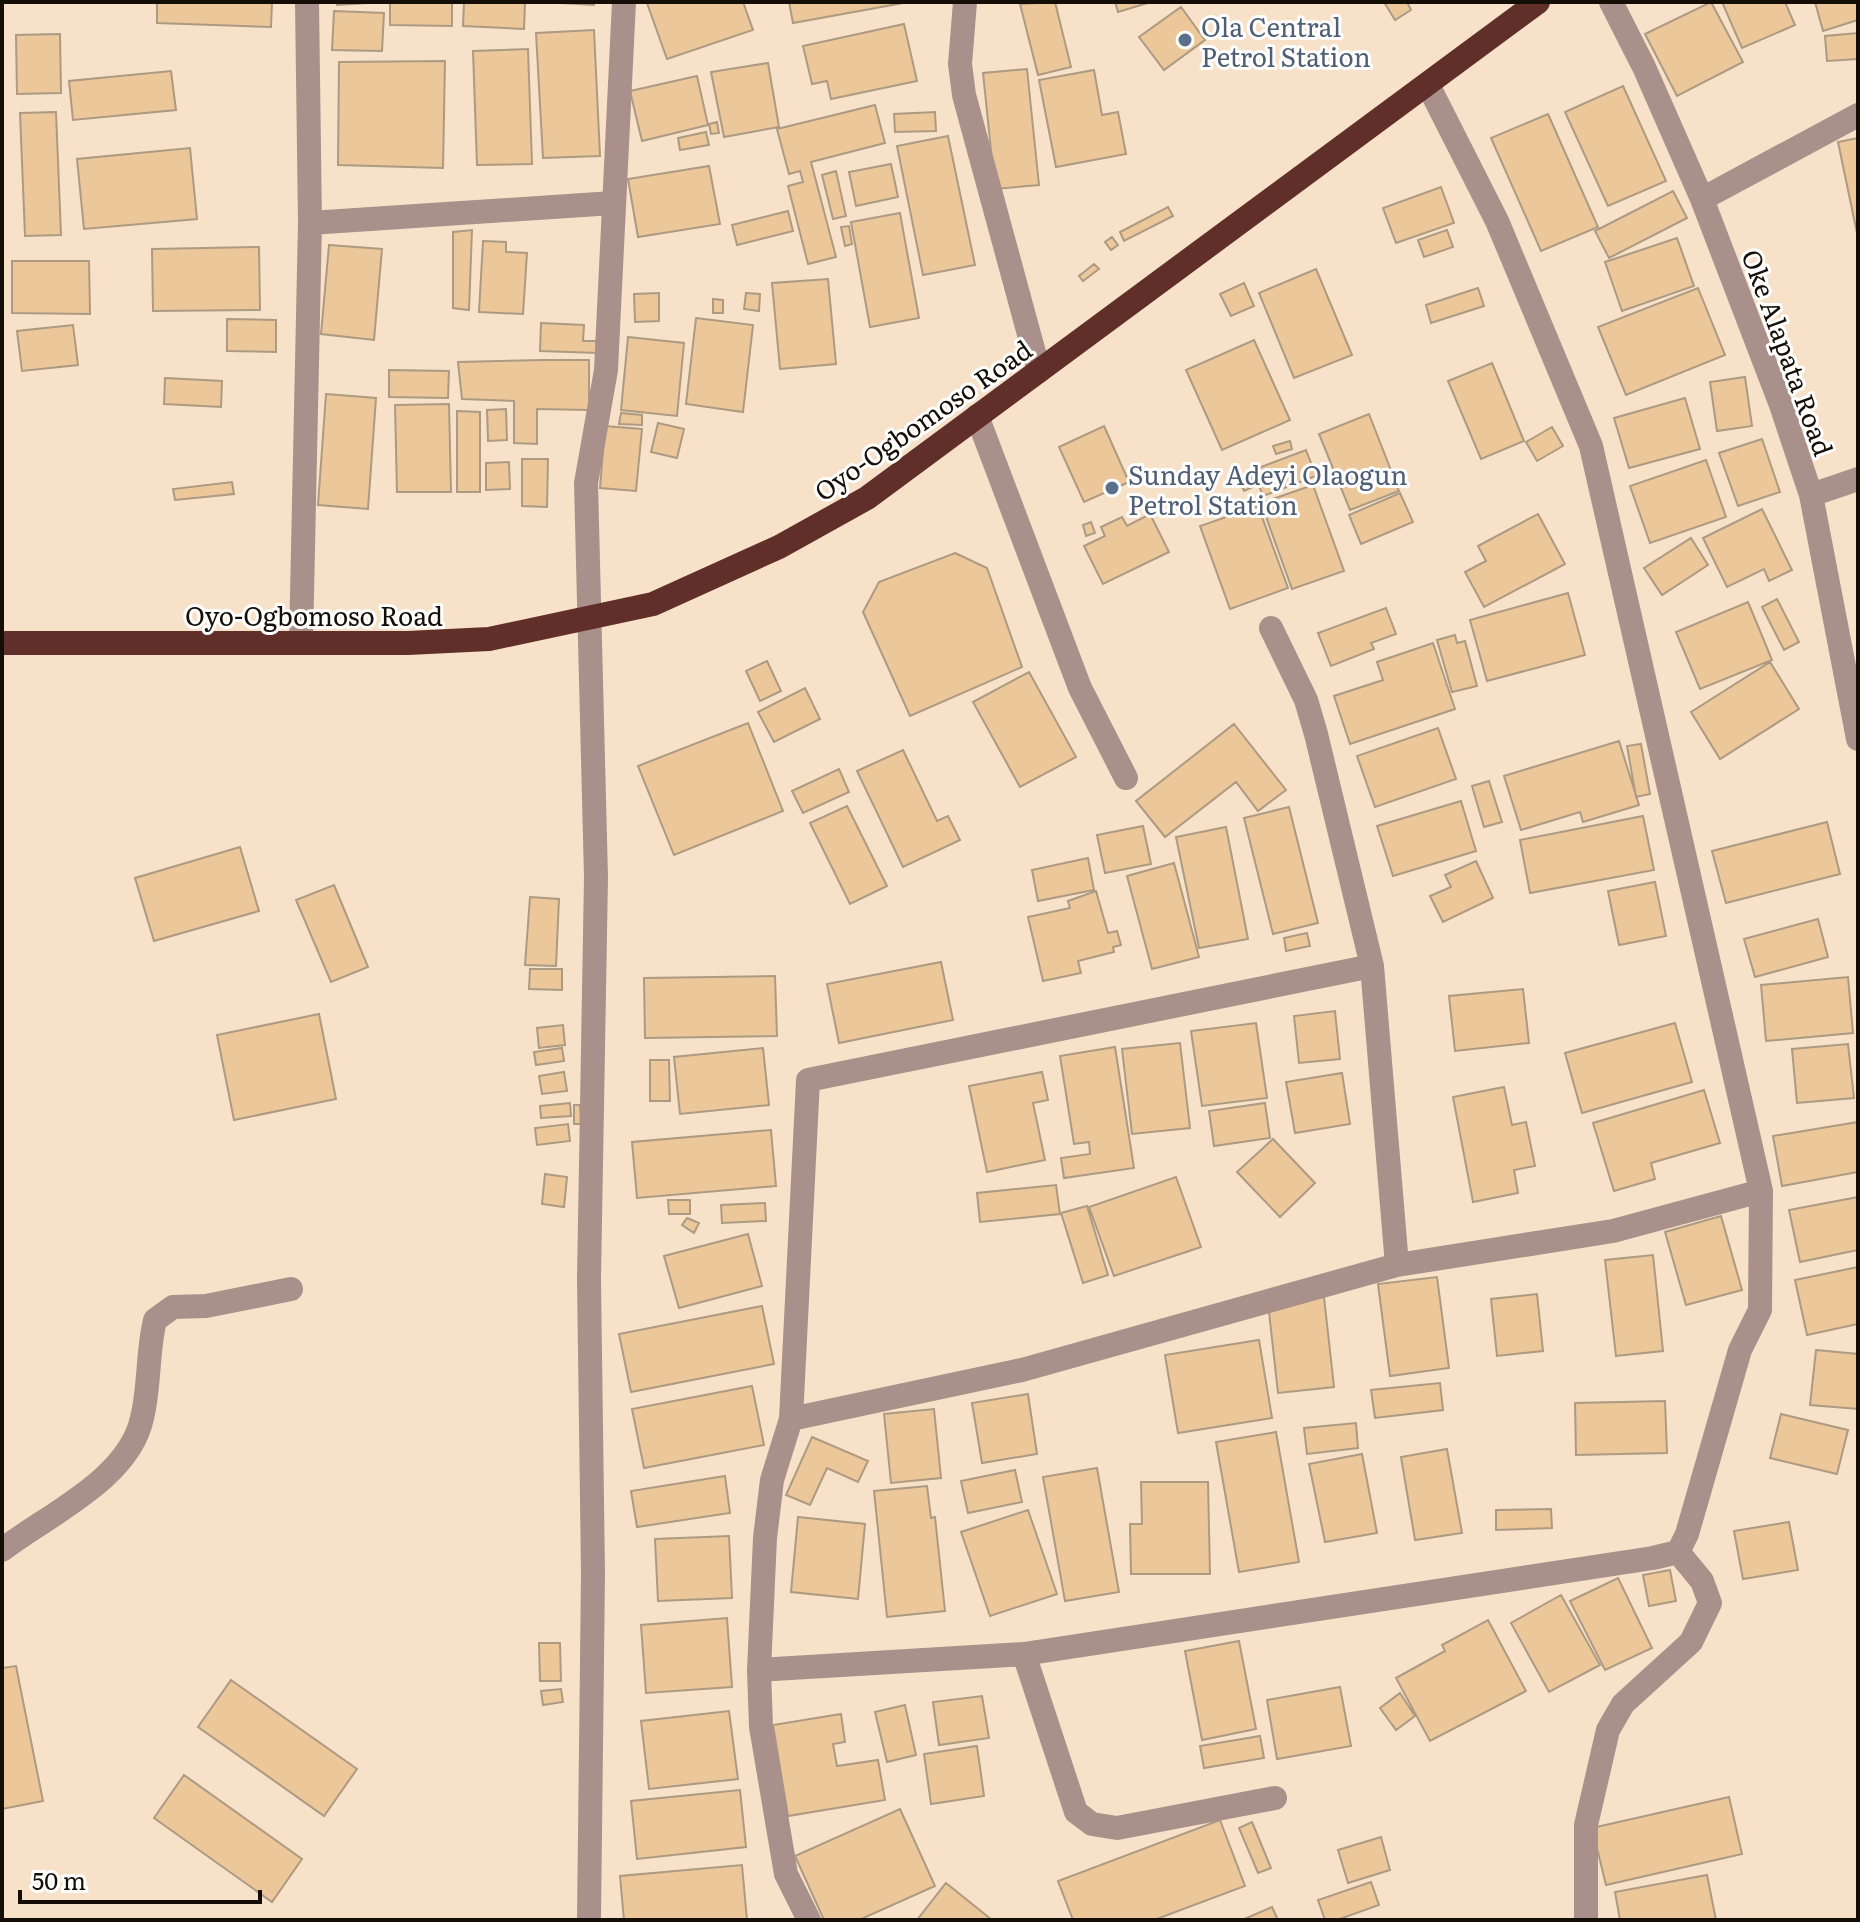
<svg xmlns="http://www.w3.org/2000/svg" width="1860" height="1922" viewBox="0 0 1860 1922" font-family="Literata,serif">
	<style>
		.building { fill: #ebc79a; stroke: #ad9a82; stroke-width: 2 }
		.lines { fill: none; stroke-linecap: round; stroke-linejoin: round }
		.minor { stroke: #aa908b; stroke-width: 24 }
		.highway { stroke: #602f29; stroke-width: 24 }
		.service-dot { fill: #5c6f8a; stroke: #fff; stroke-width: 3 }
		.labels { text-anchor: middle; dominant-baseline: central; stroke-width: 6; stroke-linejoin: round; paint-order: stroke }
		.service-label { font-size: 26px; fill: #4e5e75; stroke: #fff; text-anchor: start }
		.street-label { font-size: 26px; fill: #140e06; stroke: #fff }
	</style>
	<rect width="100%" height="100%" fill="#f7e2c9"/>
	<!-- building -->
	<path class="building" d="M157,2H272L271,27L157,23Z
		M337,2H384L337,5Z
		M390,2H452V26L390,25Z
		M464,2H525L524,29L463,26Z
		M543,2H594V5Z
		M743,2L753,30L667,59L647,3Z
		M789,2H909L793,23Z
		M1055,2L1071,67L1038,75L1020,4Z
		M1115,2H1151L1118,12Z
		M1384,2H1407L1411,10L1395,20Z
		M1711,2L1743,62L1677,96L1645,34Z
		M1722,2H1785L1795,25L1742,48Z
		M1815,2H1858V20L1823,31Z
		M1181,7L1205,40L1164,70L1139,37Z
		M334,11L384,13L382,51L332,50Z
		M904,24L917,81L831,99L827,81L812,84L803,46Z
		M594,30L600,156L543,158L536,33Z
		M1858,33V59L1827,61L1825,36Z
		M60,34L61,93L17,94L16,35Z
		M528,49L532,164L477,165L473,51Z
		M445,61L443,168L338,165L339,62Z
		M768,63L779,127L724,137L711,72Z
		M1027,69L1039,185L995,189L983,73Z
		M1094,70L1102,115L1118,112L1126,154L1056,167L1039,80Z
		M171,71L176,110L73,120L69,81Z
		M697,76L708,125L642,141L630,91Z
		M1623,86L1666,181L1608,206L1565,112Z
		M875,105L885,143L811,162L836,257L808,264L788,186L803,182L800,171L789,174L777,129Z
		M56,112L61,235L25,236L20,113Z
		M935,112L936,131L895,132L894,114Z
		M1548,114L1598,227L1541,251L1491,138Z
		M717,122L719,133L711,134L709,124Z
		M706,132L709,145L680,150L678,138Z
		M948,136L975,265L923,275L897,146Z
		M1858,138V238L1838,142Z
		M190,148L197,219L84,229L77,159Z
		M891,164L898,197L856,206L849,172Z
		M709,166L720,224L638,237L628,179Z
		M836,171L846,216L833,219L822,175Z
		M1441,187L1454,223L1396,243L1383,208Z
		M1673,191L1687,218L1609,258L1595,231Z
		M1168,207L1173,216L1124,241L1120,232Z
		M788,211L793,231L737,245L732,225Z
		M900,213L919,318L870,327L851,222Z
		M849,226L852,244L845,246L841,227Z
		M472,230L469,310L453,308V232Z
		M1447,230L1453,247L1424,257L1418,240Z
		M1112,237L1118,245L1111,250L1105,242Z
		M1677,238L1694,286L1622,311L1605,262Z
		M483,241L506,242V252L527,253L523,314L479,312Z
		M329,245L382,249L374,340L321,334Z
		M259,247L260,310L153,311L152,249Z
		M12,261H89L90,314L12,313Z
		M1094,264L1099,269L1083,281L1079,276Z
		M1316,269L1352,355L1294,378L1259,293Z
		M828,279L836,364L780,369L772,283Z
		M1244,283L1254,306L1231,316L1220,294Z
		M1478,288L1484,306L1431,323L1426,305Z
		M1698,288L1725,355L1626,395L1598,327Z
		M659,293V321L635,322L634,294Z
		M746,293L760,294L759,311L744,309Z
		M713,299L723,300V313H713Z
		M696,318L753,325L743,412L686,404Z
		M227,319L276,320V352L227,351Z
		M541,323L584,325L583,341H597V353L540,351Z
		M73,325L78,365L22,371L17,331Z
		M628,337L684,343L677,416L621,410Z
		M1254,340L1290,420L1222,450L1186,370Z
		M542,360H589V410L537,409V444L514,443V401L462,399L458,362Z
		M1492,363L1524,441L1481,459L1448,381Z
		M389,370L449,371L448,398L389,397Z
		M1745,377L1752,426L1717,431L1710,382Z
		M165,378L222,381L221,407L164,404Z
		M326,394L376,398L368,509L318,505Z
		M1685,398L1700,449L1629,468L1614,418Z
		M449,404L451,492H397L395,405Z
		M506,409L507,440L488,441L487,410Z
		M457,411L480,412V492H457Z
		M621,413L642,415V425L619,424Z
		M1369,414L1399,491L1350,510L1319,434Z
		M658,423L684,429L677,458L651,452Z
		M605,426L642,429L636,491L600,488Z
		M1104,426L1129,482L1084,502L1059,447Z
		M1552,427L1563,446L1537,461L1526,442Z
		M1762,439L1780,492L1738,506L1719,453Z
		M1290,441L1292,449L1276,454L1273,446Z
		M1306,450L1316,476L1263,496L1253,470Z
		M522,459H548L547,507L522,506Z
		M1706,460L1726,517L1650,543L1630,486Z
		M509,462L510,489L486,490V463Z
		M1251,477L1255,486L1244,491L1240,482Z
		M232,482L234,494L175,500L173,489Z
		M1313,485L1344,571L1292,589L1261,503Z
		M1400,493L1413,522L1361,544L1349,515Z
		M1258,506L1288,588L1230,609L1200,526Z
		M1762,509L1792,570L1769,581L1764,569L1727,587L1703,538Z
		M1150,514L1169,552L1103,584L1084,546L1105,536L1101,527L1122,517L1127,526Z
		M1538,514L1565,564L1484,607L1465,572L1486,561L1478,546Z
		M1091,522L1095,533L1086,536L1083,525Z
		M1691,538L1708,565L1662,595L1644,568Z
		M955,553L987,568L1022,667L910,716L863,612L879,582Z
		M1568,593L1585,655L1487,681L1470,620Z
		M1777,599L1799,642L1784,650L1762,607Z
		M1748,602L1772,660L1700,689L1676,632Z
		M1386,608L1396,634L1371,643L1374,649L1331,666L1318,633Z
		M1455,635L1457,643L1465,641L1477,686L1452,692L1437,640Z
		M1433,643L1455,709L1350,744L1334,696L1383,680L1377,662Z
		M767,661L781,691L760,701L746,671Z
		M1770,662L1799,709L1720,759L1691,712Z
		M1029,672L1076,757L1020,787L973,702Z
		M805,688L820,719L774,742L758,712Z
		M748,723L783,811L674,855L638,766Z
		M1234,724L1286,790L1258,811L1236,782L1165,837L1136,801Z
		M1438,728L1456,779L1375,807L1357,756Z
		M1619,741L1639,805L1583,822L1580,812L1521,830L1504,776Z
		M1641,744L1650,794L1636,797L1627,746Z
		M903,750L937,821L948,816L960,840L903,867L857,771Z
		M839,769L849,792L803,813L792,791Z
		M1489,781L1502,822L1484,827L1472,786Z
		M1461,801L1476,851L1393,876L1377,826Z
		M847,806L887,886L850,904L810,823Z
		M1289,807L1318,923L1273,934L1244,818Z
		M1643,816L1654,870L1530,893L1520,840Z
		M1827,822L1840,874L1726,903L1712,851Z
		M1143,826L1151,864L1105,873L1097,835Z
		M1226,827L1248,939L1199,948L1176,837Z
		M240,847L259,911L154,941L135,878Z
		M1088,858L1094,890L1038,901L1032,870Z
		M1476,861L1493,898L1443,922L1430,896L1451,887L1445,875Z
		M1174,863L1199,957L1152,969L1127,876Z
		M1655,882L1666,936L1619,945L1608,891Z
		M334,885L368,967L331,982L296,900Z
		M1096,891L1108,933L1117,931L1121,945L1113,947L1114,952L1078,961L1081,973L1043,981L1028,917L1070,908L1068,901Z
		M530,897L559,899L556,966L525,965Z
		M1818,919L1828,957L1755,977L1744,939Z
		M1307,933L1310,946L1286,951L1284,938Z
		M941,962L953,1020L839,1043L827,984Z
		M530,969H562V990L529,989Z
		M775,976L777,1036L645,1038L644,978Z
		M1848,977L1853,1033L1766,1041L1761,985Z
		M1523,989L1529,1043L1455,1051L1449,996Z
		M1335,1011L1340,1059L1299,1063L1294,1016Z
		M319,1014L336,1099L234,1120L217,1035Z
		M1256,1023L1267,1098L1202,1106L1191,1031Z
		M1675,1023L1692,1082L1582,1113L1565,1053Z
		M563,1025L565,1045L539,1048L537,1028Z
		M1180,1043L1190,1128L1132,1134L1122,1049Z
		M1848,1044L1854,1098L1797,1103L1792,1049Z
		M1115,1047L1134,1168L1064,1178L1061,1158L1090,1154L1089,1142L1074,1144L1060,1056Z
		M562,1048L564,1061L536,1065L534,1052Z
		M763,1048L769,1105L680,1114L674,1057Z
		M650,1060H669L670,1101H650Z
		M564,1072L567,1091L542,1094L539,1076Z
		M1042,1072L1048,1100L1033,1103L1045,1160L987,1172L969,1086Z
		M1342,1073L1350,1124L1295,1133L1286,1082Z
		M1504,1087L1512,1125L1526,1122L1535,1166L1514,1170L1518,1193L1473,1202L1453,1097Z
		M1704,1090L1720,1143L1651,1163L1655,1179L1614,1191L1593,1123Z
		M570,1103L571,1116L541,1118L540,1106Z
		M1265,1103L1270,1138L1214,1146L1209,1111Z
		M574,1105H580L581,1124H574Z
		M1858,1122V1172L1782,1186L1773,1136Z
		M568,1124L570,1141L537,1145L535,1128Z
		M771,1130L776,1186L637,1198L632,1142Z
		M1273,1139L1315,1183L1280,1217L1237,1172Z
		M545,1174L567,1177L564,1207L542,1204Z
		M1176,1177L1201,1247L1114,1276L1089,1207Z
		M1056,1185L1060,1214L980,1222L977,1193Z
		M1858,1197V1250L1800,1262L1789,1210Z
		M668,1200H690V1214H669Z
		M765,1203L766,1221L722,1223L721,1205Z
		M1087,1206L1108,1275L1083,1283L1061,1213Z
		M1721,1216L1742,1290L1686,1305L1665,1232Z
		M687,1218L699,1223L694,1233L682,1225Z
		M748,1234L762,1286L679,1308L664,1256Z
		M1653,1255L1663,1351L1616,1356L1605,1260Z
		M1858,1267V1324L1807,1335L1795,1280Z
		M1437,1277L1449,1368L1390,1376L1378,1284Z
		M1537,1294L1543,1351L1497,1356L1491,1299Z
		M1324,1297L1334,1387L1278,1393L1268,1303Z
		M762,1306L774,1364L631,1392L619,1334Z
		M1259,1340L1272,1418L1178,1433L1165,1355Z
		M1816,1350L1858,1354V1409L1810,1405Z
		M1440,1383L1443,1410L1375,1418L1371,1390Z
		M752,1386L764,1445L644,1468L632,1409Z
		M1028,1394L1037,1454L982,1463L972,1403Z
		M1665,1401L1667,1453L1576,1455L1575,1403Z
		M934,1409L941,1478L891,1483L884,1414Z
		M1781,1414L1848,1430L1837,1474L1770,1458Z
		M1356,1423L1358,1448L1307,1454L1304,1428Z
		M1276,1432L1299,1562L1239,1572L1216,1442Z
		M812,1437L868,1461L858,1482L827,1468L810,1505L786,1495Z
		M1447,1449L1462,1533L1415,1540L1401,1457Z
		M1362,1454L1377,1533L1325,1542L1309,1464Z
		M1097,1468L1119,1592L1065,1601L1043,1477Z
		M1015,1470L1022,1502L968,1513L961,1481Z
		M725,1476L730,1513L637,1527L631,1491Z
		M1141,1482H1208L1210,1574H1131L1130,1524H1142Z
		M927,1486L931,1518L935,1517L945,1611L887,1617L874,1491Z
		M1551,1509L1552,1528L1496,1530V1510Z
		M1028,1510L1057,1594L990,1616L961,1532Z
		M798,1517L865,1524L858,1599L791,1592Z
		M1789,1522L1798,1570L1743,1579L1734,1531Z
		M729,1536L732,1598L658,1601L655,1539Z
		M1670,1570L1676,1601L1649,1606L1643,1575Z
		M1618,1578L1652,1648L1605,1670L1570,1601Z
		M1561,1595L1600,1665L1549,1692L1511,1623Z
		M727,1618L732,1687L646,1693L641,1625Z
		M1488,1620L1526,1691L1430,1741L1396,1678L1445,1651L1442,1645Z
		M1239,1641L1256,1729L1202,1740L1185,1651Z
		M539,1643H560L561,1681H540Z
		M16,1666L43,1801L2,1809V1668Z
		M231,1680L357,1769L324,1816L198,1727Z
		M1340,1687L1351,1746L1277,1759L1267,1700Z
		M561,1689L563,1702L543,1705L541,1691Z
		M1400,1693L1415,1716L1396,1730L1380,1708Z
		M982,1696L989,1738L939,1745L933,1702Z
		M905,1705L916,1755L887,1762L875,1712Z
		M729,1711L738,1779L649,1789L641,1721Z
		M841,1714L845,1742L833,1744L837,1766L878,1760L885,1800L788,1816L773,1725Z
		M1260,1736L1264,1758L1204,1768L1200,1746Z
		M977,1746L984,1796L931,1804L924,1754Z
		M184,1775L302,1859L272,1902L154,1818Z
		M740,1790L746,1847L637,1859L631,1801Z
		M1729,1797L1742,1854L1606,1885L1592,1828Z
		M900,1809L935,1886L859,1920H824L795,1856Z
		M1220,1820L1245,1886L1154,1920H1073L1058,1881Z
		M1252,1822L1271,1868L1258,1873L1239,1828Z
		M1381,1837L1390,1870L1348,1883L1338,1850Z
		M742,1865L747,1920H624L620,1876Z
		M1707,1875L1716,1920H1620L1615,1892Z
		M1371,1882L1379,1905L1337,1920H1325L1318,1900Z
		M946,1883L992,1920H917Z
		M1272,1907L1278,1920H1242Z"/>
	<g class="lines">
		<!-- minor -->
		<path class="minor" d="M965,2L960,64L964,95L1039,371
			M1611,2L1644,67L1702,199L1781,405L1811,495L1858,739
			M1702,199L1858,115
			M310,223L613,203
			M977,416L1080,688L1126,778
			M1811,495L1858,479
			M301,642L310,223L307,2
			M1397,1265L1613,1231L1761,1191
			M791,1419L1022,1370L1397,1265L1372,966L1316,734L1306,700L1271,628
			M2,1550C49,1514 129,1479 142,1418C150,1386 147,1353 155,1320L173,1307L206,1306L291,1289
			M1024,1654L1076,1812L1092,1824L1117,1828L1275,1798
			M759,1670L1024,1654L1653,1558L1678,1552L1687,1534L1740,1350L1760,1310L1761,1191L1591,446L1497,221L1428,85
			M589,1920L593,1574L589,1279L596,877L586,483L606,370L624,2
			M809,1920L786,1874L761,1727L759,1670L765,1538L772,1480L791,1419L808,1080L1372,966
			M1586,1920V1825L1608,1730L1623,1704L1691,1642L1710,1603L1702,1581L1678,1552"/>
		<!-- highway -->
		<path class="highway" d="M2,643H408L489,639L653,604L779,547L867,498L1538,2"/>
	</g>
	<!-- markers -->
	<g class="service-dot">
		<circle cx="1185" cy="40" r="8"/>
		<circle cx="1112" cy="488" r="8"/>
	</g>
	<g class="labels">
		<!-- service labels -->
		<g class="service-label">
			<text x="1201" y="25">Ola Central<tspan x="1201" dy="30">Petrol Station</tspan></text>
			<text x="1128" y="473">Sunday Adeyi Olaogun<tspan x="1128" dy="30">Petrol Station</tspan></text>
		</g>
		<!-- street labels -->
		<g class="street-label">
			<text transform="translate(1789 352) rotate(70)">Oke Alapata Road</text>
			<text transform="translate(922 419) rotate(-35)">Oyo-Ogbomoso Road</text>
			<text x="314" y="614">Oyo-Ogbomoso Road</text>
		</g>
	</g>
	<!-- border -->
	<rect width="1860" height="1922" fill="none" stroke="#140e06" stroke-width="8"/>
	<!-- scale -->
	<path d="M20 1890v12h240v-12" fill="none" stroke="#140e06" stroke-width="4"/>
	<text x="32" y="1890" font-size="24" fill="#140e06" stroke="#ffffff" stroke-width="6" paint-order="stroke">50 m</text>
</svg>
